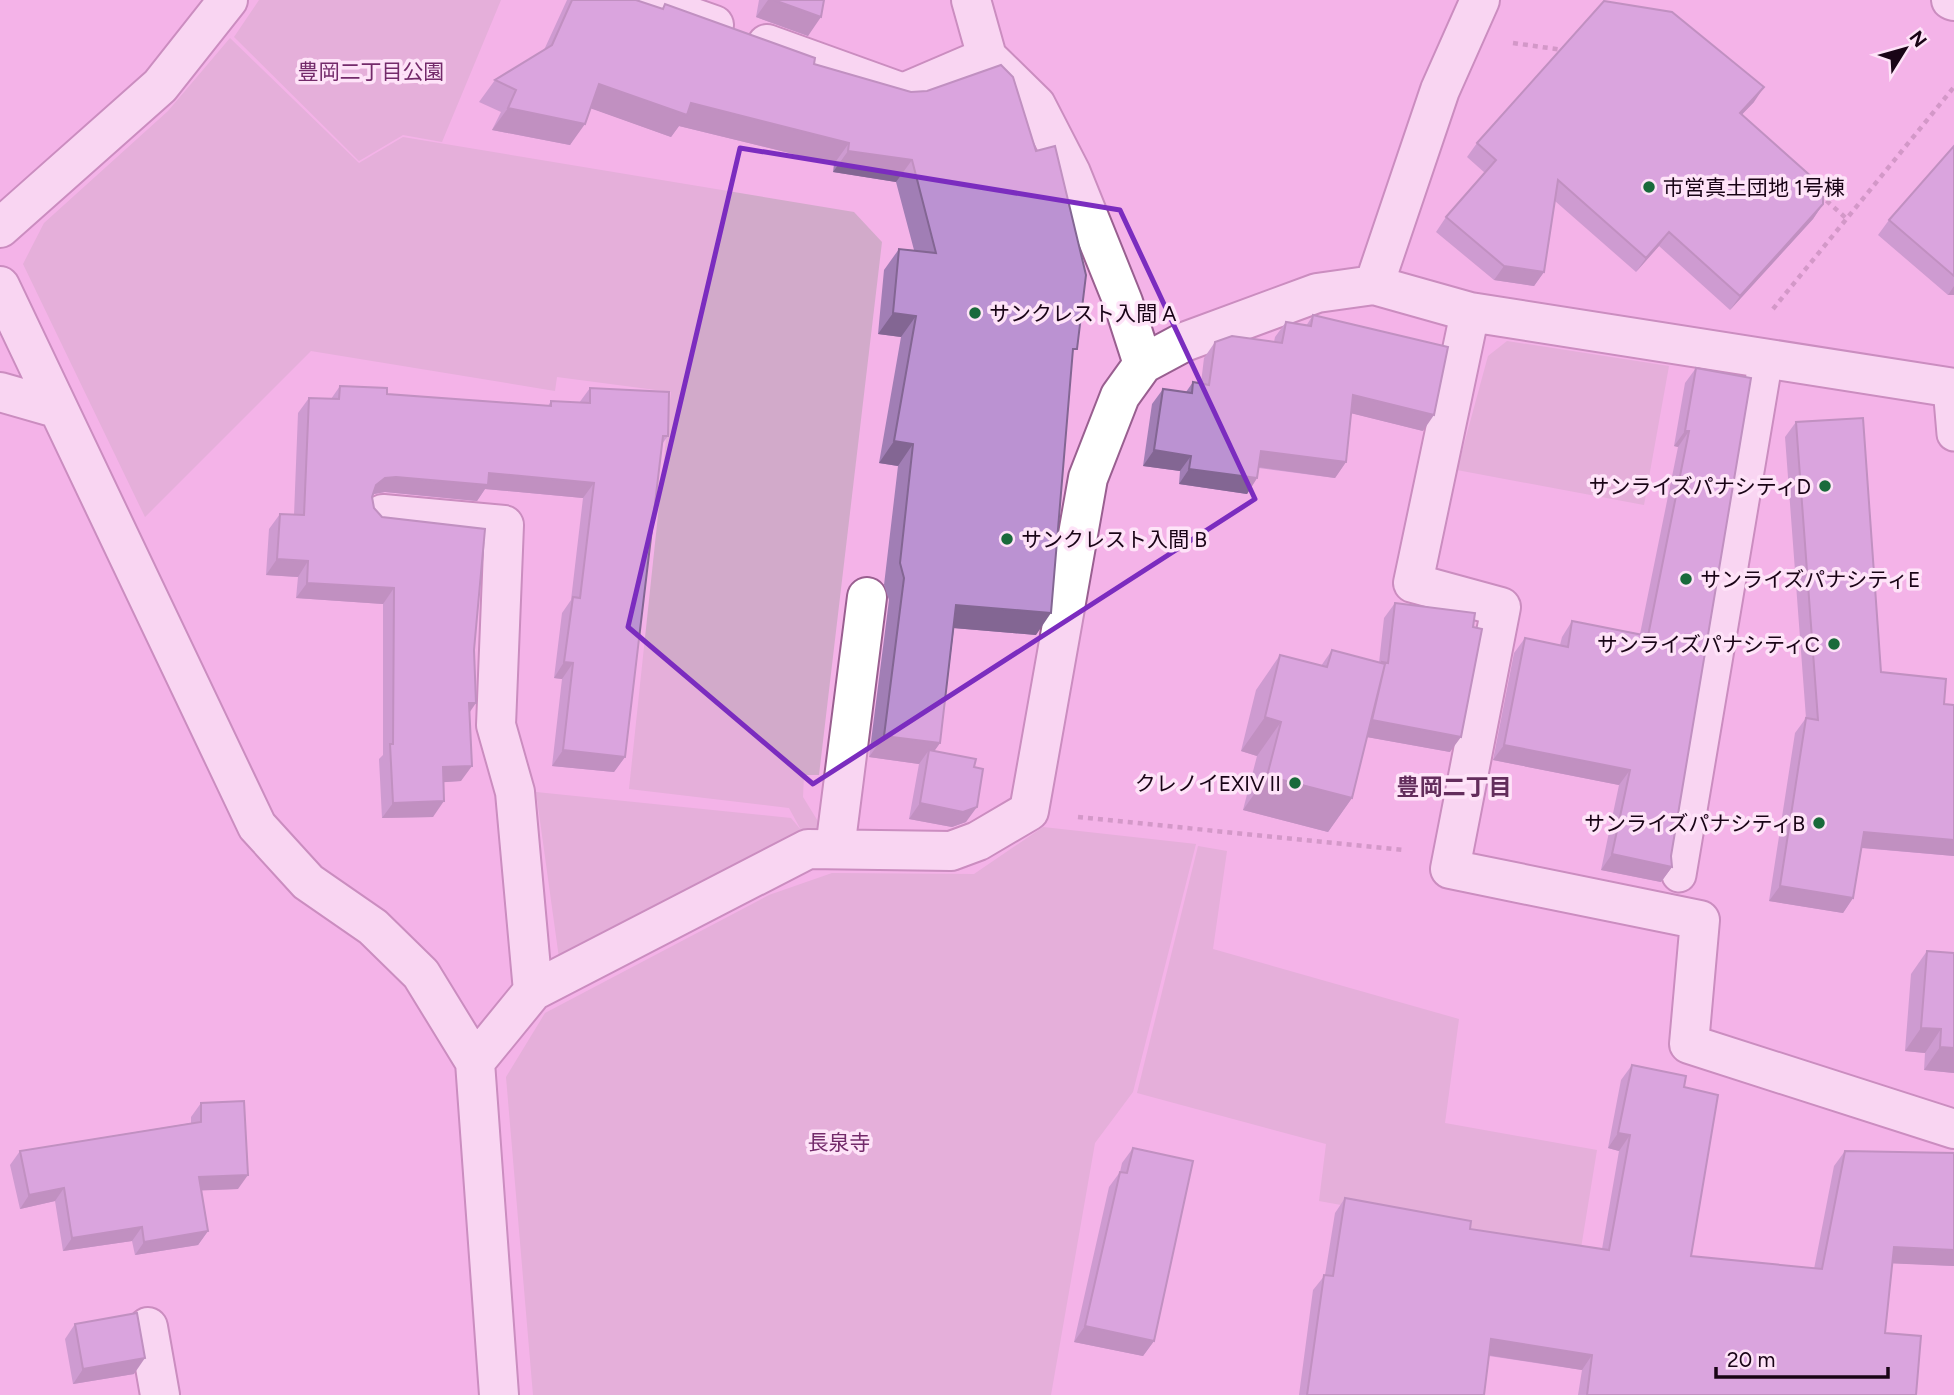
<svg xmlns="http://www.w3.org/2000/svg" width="1954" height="1395" viewBox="0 0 1954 1395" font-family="Figtree,'Noto Sans JP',sans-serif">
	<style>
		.green { fill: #d2aaca }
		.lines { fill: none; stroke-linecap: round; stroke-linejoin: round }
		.service-casing { stroke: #995f90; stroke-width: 37 }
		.minor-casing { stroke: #995f90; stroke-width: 42 }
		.path { stroke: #ab78a2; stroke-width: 4.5; stroke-dasharray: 5 5; stroke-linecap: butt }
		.service { stroke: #fff; stroke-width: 33 }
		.minor { stroke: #fff; stroke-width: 38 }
		.wall { fill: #a17eb5 }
		.shaded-wall { fill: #836693 }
		.building { fill: #bb92d2; stroke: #836693; stroke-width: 2 }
		.marked { fill: none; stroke: #7b2cbf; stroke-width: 5; stroke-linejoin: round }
		.poi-dot { fill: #196a3b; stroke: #fee3f8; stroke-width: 2.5 }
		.labels { text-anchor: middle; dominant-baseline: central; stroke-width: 7; stroke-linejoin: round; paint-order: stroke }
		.park-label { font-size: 21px; fill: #732a6a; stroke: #fee3f8 }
		.poi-label { font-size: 21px; fill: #190416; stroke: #fee3f8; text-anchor: start }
		.neighbourhood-label { font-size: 23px; font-weight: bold; fill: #632d5c; stroke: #fee3f8 }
	</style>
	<rect width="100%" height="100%" fill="#f4b3e8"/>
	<!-- green -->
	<path class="green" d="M259,0H501L442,142L403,135L359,161L234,37Z
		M230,38L359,163L403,137L854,212L882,242L819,775H804L803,797L824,831L559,958L536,792L791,818L801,830L789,808L629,789L671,392L557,377L555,391L311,351L145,517L23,264L44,223L168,111Z
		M1507,341L1669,366L1644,505L1457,470L1488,356Z
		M1043,827L1196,844L1133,1092L1095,1143L1051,1395H533L506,1077L545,1013L769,895L832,873L974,874Z
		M1198,846L1227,851L1213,949L1459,1019L1445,1123L1597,1150L1581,1248L1319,1201L1326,1144L1137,1093Z"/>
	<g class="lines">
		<defs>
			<path id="service" d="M1950,387L1954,434
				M1679,875L1766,358"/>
			<path id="minor" d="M643,0L714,25
				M971,0L987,57L1036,105L1071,173L1123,302L1143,364
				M1951,0L1954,1
				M767,44L903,93L987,57
				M0,228L160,86L228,0
				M1374,285L1440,90L1480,0
				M0,286L257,826L308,882L373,927L421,974L475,1062L499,1395
				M1470,312L1413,583L1501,607L1450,869L1700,920L1689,1044L1954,1129
				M0,392L56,408
				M383,514L504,525L496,725L515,792L533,991
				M835,849L867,597
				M475,1062L533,991L808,849L951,851L978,841L1029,811L1088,478L1120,396L1143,364L1184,342L1317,293L1374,285L1470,312L1954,388
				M148,1327L160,1395"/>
		</defs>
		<!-- service casing -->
		<use href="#service" class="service-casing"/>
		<!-- minor casing -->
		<use href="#minor" class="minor-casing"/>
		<!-- path -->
		<path class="path" d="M1513,43L1563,50
			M1819,194L1847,219
			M1773,309L1954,87
			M1078,817L1403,850"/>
		<!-- service -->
		<use href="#service" class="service"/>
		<!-- minor -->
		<use href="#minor" class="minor"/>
	</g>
	<!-- wall -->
	<path class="wall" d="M567,0H636L662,9L665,4L814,64L911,92L1072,357L1036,635L954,628L940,743L934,751L974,767L966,822L952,827L909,819L919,764L869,757L889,600L884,585L898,466L879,463L901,337L878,334L884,270L899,249L914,250L896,182L833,172L834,164L679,126L671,137L591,108L570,145L492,130L501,112L479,102L495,80L544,50Z
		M759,0H824L808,36L756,17Z
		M1754,102L1742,114L1823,204L1813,219L1730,310L1659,246L1636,272L1555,201L1544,272L1534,286L1494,280L1436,232L1446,217L1485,173L1467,157L1477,143Z
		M1954,146V295H1948L1878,235L1889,220Z
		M1313,315L1423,431L1351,413L1346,462L1335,478L1259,468L1257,478L1247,494L1179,484L1180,471L1143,466L1152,404L1163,389L1186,392L1193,382L1201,383L1204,358L1215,342H1274L1275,337L1286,322L1306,326Z
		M1696,368L1671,856L1672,867L1661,882L1601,870L1619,785L1493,760L1514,653L1525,638L1560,645L1562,637L1572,621L1640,634L1678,447L1674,446L1685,383Z
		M340,386L387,394L548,406L551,401L579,403L590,388L668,436L662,444L625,757L614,772L552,766L562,679L554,678L562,613L571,600L583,498L485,489L477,501L385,492L374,494L372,497L374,508L474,650L470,713L461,781L443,782L433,817L382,818L379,759L383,755V604L296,598L298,577L266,575L269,529L280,514L294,515L298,413L309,398L331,399Z
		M1796,422L1881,672L1944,704L1954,856L1861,848L1853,898L1843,913L1769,901L1795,733L1806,718L1785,437Z
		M1395,603L1450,752L1367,737L1352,798L1328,832L1243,810L1257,756L1241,751L1256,690L1280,655L1321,666L1332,650L1379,663L1384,618Z
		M1927,951L1954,1073L1924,1070L1925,1053L1905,1051L1911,974Z
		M1632,1065L1684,1087L1691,1256L1814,1269L1834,1166L1845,1151L1954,1153V1266L1892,1263L1885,1333L1916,1395H1578L1582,1370L1489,1356L1484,1395H1299L1313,1290L1325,1275L1335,1213L1345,1198L1470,1229L1602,1249L1619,1151L1608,1148L1621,1080Z
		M201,1103L238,1189L201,1190L208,1231L198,1245L135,1255L132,1241L63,1251L55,1201L20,1209L10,1165L20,1151L191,1123V1117Z
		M1133,1148L1154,1341L1143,1356L1074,1342L1109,1187L1120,1172L1122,1163Z
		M75,1324L134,1374L73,1384L65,1339Z"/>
	<!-- shaded-wall -->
	<path class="shaded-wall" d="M768,0H774L821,17L808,36L756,17Z
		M599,84L691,103L849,143L834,164L679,126L671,137L584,106Z
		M1764,87L1754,102L1730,127L1740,113Z
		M508,108L585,124L570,145L492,130Z
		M848,151L912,160L896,182L833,172Z
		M1823,204L1813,219L1730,310L1740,296Z
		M1669,232L1659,246L1636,272L1646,258Z
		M1504,266L1544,272L1534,286L1494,280Z
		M1954,286V295H1948Z
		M893,313L916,316L901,337L878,334Z
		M1353,395L1434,415L1423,431L1342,411Z
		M1685,431H1689L1678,447L1674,446Z
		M894,441L913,444L898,466L879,463Z
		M1154,450L1191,456L1180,471L1143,466Z
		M1261,451L1346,462L1335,478L1251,466Z
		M1189,469L1257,478L1247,494L1179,484Z
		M489,473L594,483L583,498L485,489L477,501L385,492L374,494L366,501L376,485L385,478L396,477Z
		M277,559L308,561L298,577L266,575Z
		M307,583L394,588L383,604L296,598Z
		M956,605L1051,613L1036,635L941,627Z
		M564,662L573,663L562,679L554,678Z
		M469,703H476L465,719Z
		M1265,717L1281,722L1257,756L1241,751Z
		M1372,720L1461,737L1450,752L1361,736Z
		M884,736L940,743L928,760L929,750L919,764L869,757Z
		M1504,745L1630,770L1619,785L1493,760Z
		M563,750L625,757L614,772L552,766Z
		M472,766L461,781L432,783L443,767Z
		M1267,776L1352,798L1328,832L1243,810Z
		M444,801L433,817L382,818L393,803Z
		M920,803L977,807L966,822L952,827L909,819Z
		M1864,832L1954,840V856L1853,847Z
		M1612,854L1672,867L1661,882L1601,870Z
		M1780,886L1853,898L1843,913L1769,901Z
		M1921,1028L1941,1029L1925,1053L1905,1051Z
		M1940,1047L1954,1048V1073L1924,1070Z
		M1618,1133L1630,1135L1619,1151L1608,1148Z
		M248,1175L238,1189L189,1191L199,1177Z
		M64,1188L55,1201L20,1209L29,1195Z
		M142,1227L132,1241L63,1251L72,1238Z
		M208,1231L198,1245L135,1255L144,1242Z
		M1894,1247L1954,1250V1266L1883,1263Z
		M1085,1326L1154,1341L1143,1356L1074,1342Z
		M1491,1339L1592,1355L1582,1370L1481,1354Z
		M145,1358L134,1374L73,1384L83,1369Z"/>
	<!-- building -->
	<path class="building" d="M572,0H636L663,9L665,4L815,58L814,64L911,92L927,91L1001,65L1013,77L1036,151L1055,146L1086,275L1077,349H1073L1051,613L956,605L940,743L884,736L904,578L900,563L913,444L894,441L916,316L893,313L899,249L936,253L912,160L848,151L849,143L691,103L687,115L599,84L585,124L508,108L516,90L495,80L552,45Z
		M774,0H824L821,17Z
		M1604,1L1672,12L1764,87L1740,113L1823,187V204L1740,296L1669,232L1646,258L1558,180L1544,272L1504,266L1446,217L1496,160L1477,143Z
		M1954,146V276L1889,220Z
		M1313,315L1448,347L1434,415L1353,395L1346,462L1261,451L1257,478L1189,469L1191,456L1154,450L1163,389L1192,393L1193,382L1209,385L1215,342L1232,336L1282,343L1286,322L1311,326Z
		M1696,368L1751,378L1671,856L1672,867L1612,854L1630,770L1504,745L1525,638L1568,647L1572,621L1648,636L1689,431H1685Z
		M340,386L387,388V394L551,406V401L590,403V388L669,392L668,436H663L625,757L563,750L573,663L564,662L573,597L580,598L594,483L489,473L488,485L396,477L385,478L376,485L372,497L374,508L382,517L485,529L474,650L476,703H469L472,766L443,767L444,801L393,803L390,744H393L394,588L307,583L308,561L277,559L280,514L304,515L309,398L339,399Z
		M1863,418L1881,672L1946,679L1944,704L1954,705V840L1864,832L1853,898L1780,886L1806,718L1818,720L1796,422Z
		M1395,603L1475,613L1473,627L1482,629L1461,737L1372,720L1385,664L1382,663V662L1388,663Z
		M1332,650L1385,664L1352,798L1267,776L1281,722L1265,717L1280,655L1327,667Z
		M929,750L976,759L974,767L983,769L977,807L963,812L920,803Z
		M1927,951L1954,953V1048L1940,1047L1941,1029L1921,1028Z
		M1632,1065L1686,1076L1684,1087L1718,1095L1691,1256L1822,1269L1845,1151L1954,1153V1250L1894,1247L1885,1333L1921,1336L1916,1395H1587L1592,1355L1491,1339L1484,1395H1307L1324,1275L1333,1276L1345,1198L1471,1221L1470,1229L1609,1250L1630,1135L1618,1133Z
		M244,1101L248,1175L199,1177L208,1231L144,1242L142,1227L72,1238L64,1188L29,1195L20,1151L201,1122V1103Z
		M1133,1148L1193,1161L1154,1341L1085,1326L1120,1172L1127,1173Z
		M137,1313L145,1358L83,1369L75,1324Z"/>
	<!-- marked area -->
	<path d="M0 0H1954V1395H0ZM740,148L1120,210L1255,499L813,784L628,627Z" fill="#f4b3e8" fill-opacity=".55" fill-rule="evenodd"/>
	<path class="marked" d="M740,148L1120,210L1255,499L813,784L628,627Z"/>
	<!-- markers -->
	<g class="poi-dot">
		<circle cx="1649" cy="187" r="7"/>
		<circle cx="975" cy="313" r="7"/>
		<circle cx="1825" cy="486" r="7"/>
		<circle cx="1007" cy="539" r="7"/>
		<circle cx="1686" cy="579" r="7"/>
		<circle cx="1834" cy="644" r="7"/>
		<circle cx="1295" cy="783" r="7"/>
		<circle cx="1819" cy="823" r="7"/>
	</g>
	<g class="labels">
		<!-- park labels -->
		<g class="park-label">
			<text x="371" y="71">豊岡二丁目公園</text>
			<text x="839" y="1142">長泉寺</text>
		</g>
		<!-- poi labels -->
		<g class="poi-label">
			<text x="1663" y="187">市営真土団地 1号棟</text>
			<text x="989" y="313">サンクレスト入間 A</text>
			<text x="1811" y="486" text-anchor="end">サンライズパナシティD</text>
			<text x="1021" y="539">サンクレスト入間 B</text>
			<text x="1700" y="579">サンライズパナシティE</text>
			<text x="1820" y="644" text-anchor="end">サンライズパナシティC</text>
			<text x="1281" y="783" text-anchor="end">クレノイEXIV II</text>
			<text x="1805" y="823" text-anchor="end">サンライズパナシティB</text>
		</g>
		<!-- neighbourhood labels -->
		<g class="neighbourhood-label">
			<text x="1454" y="787">豊岡二丁目</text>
		</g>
	</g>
	<!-- north arrow -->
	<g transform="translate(1905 49) rotate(53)" stroke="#fee3f8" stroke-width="5" paint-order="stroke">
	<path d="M0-5L12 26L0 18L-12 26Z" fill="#190416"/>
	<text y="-10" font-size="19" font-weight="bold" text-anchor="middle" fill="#190416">N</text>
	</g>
	<!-- scale -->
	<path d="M1716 1367v10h172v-10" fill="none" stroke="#190416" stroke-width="3.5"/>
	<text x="1727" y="1367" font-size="21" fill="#190416" stroke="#fee3f8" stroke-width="5" paint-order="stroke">20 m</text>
</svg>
